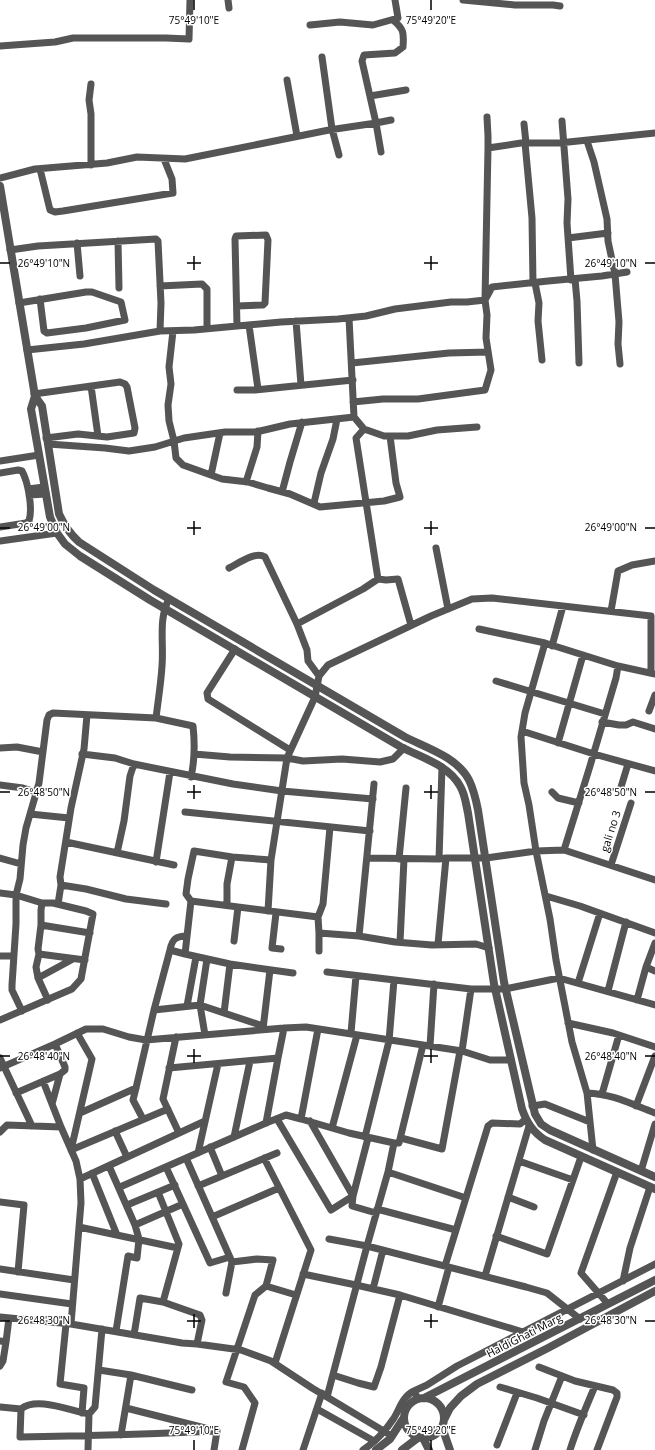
<svg xmlns="http://www.w3.org/2000/svg" width="655" height="1450" viewBox="0 0 655 1450" font-family="'Open Sans',sans-serif">
	<style>
		.lines { fill: none; stroke-linecap: round; stroke-linejoin: round }
		.minor { stroke: #555; stroke-width: 7 }
		.tertiary { stroke: #555; stroke-width: 8 }
		.ticks { fill: none; stroke: #000; stroke-width: 1.5 }
		.labels { text-anchor: middle; dominant-baseline: central; stroke-width: 3; stroke-linejoin: round; paint-order: stroke }
		.street-label { font-size: 11px; fill: #000; stroke: #fff }
		.ticks-label { font-size: 10px; text-anchor: middle; fill: #000; stroke: #fff; stroke-width: 3; stroke-linejoin: round; paint-order: stroke }
	</style>
	<rect width="100%" height="100%" fill="#fff"/>
	<g class="lines">
		<!-- minor -->
		<path class="minor" d="M228,0L229,8
			M463,0L515,5H553L560,6
			M310,25L340,22L373,25L398,18L395,0
			M0,46L55,42L73,38H166L189,39L190,0
			M322,57L332,129L339,155
			M287,80L297,136
			M370,96L406,90
			M487,117L488,136V148
			M391,120L376,123L362,61L364,55L395,53L403,47C404,33 404,29 393,20
			M562,121L568,199L567,223L571,280
			M524,124L526,143
			M587,141L594,162L607,219L608,241L615,274L619,322L618,344L620,364
			M525,143L532,218L533,283
			M91,165V114L89,100L91,84
			M40,169L50,210L55,212L63,211L173,193L172,179L164,159
			M0,178L35,169L107,163L137,157L185,159L329,130L376,123L381,152
			M568,238L608,233
			M118,241L119,288
			M77,243L80,276
			M10,250L38,246L156,239L158,241L161,303L160,331
			M575,279L577,301L579,363
			M535,283L539,303L538,321L542,360
			M160,286L202,284L207,289V328
			M19,303L86,292H92L121,302L125,320L86,328L47,333L44,331L40,299
			M237,306L263,305L265,303L268,240L266,235L236,236L235,239L237,326
			M349,318L354,417L364,429L384,436H408L437,430L477,427
			M296,321L301,385
			M249,325L258,389
			M173,331L169,367L171,384L168,405L169,421L174,441L176,458L183,465L222,479L248,482L268,488L290,494L320,507L384,501L400,497L396,483L390,436
			M27,350L84,344L160,331L194,330L281,322L338,319L366,316L395,309L451,302H467L485,300L492,287L548,281L602,276L627,272
			M352,363L449,353L488,352
			M91,386L98,436
			M237,390H255L353,380
			M34,394L120,382L125,384L127,387L135,428L134,433L107,437L78,434L46,438
			M353,402L383,399H418L485,390L491,370L486,338L487,315L485,300L488,148L521,143H559L655,133
			M364,429L356,438L378,579
			M48,444L105,448L129,451L155,447L184,438L225,432H256L290,424L354,417
			M0,461L39,455
			M0,473L18,470L22,471C28,482 33,508 29,521L26,523L0,527
			M211,475L220,433
			M246,482L257,447L258,431
			M28,489L44,487
			M282,492L290,462L302,422
			M29,495L46,494
			M314,503L321,473L333,439L337,419
			M0,541L57,533
			M436,548L448,609
			M229,568C239,563 255,551 265,557L297,624L307,650L308,661L319,676
			M611,611L618,571L632,565L655,561
			M297,624L363,589L378,579L386,580L398,579L411,625
			M479,629L545,643L618,666L655,674
			M552,646L563,606
			M235,649L207,693L208,699L290,750
			M618,666L616,678L590,766L564,850L536,851L550,919L556,960L572,1042L587,1093C613,1094 631,1104 655,1113
			M496,681L605,714
			M649,711L655,695
			M156,718C158,701 161,683 162,666C164,643 158,619 169,599
			M602,722L619,725H626L633,722L655,729
			M522,731L594,754L655,771
			M558,743L583,655
			M0,748L17,747L43,752
			M82,754L115,758L134,764L233,784L282,791L373,799
			M194,754L230,757L287,758L303,761L342,759L380,762L393,759L404,748
			M0,785L23,788L36,792
			M621,787L628,764
			M552,792L558,798L579,803
			M185,812L370,831
			M30,814L69,818
			M66,842L174,865
			M564,850L655,880
			M117,853L124,821L130,776L134,764
			M0,858L21,864
			M367,858L439,859L446,858H486L536,851L529,805L524,783L521,737L525,713L545,643
			M399,859L406,788
			M439,859L442,767
			M271,860L232,857L194,851L188,879L186,894L191,901L318,917L319,933L359,936L395,942L432,945L476,944L489,948
			M156,862L170,772
			M611,865L631,803
			M61,885L86,889L126,899L166,904
			M0,893L16,895L42,903H53L86,911L93,914L81,979L72,989L0,1020
			M546,896L580,906L655,933
			M42,903L41,910V925L38,949L39,954L36,967L38,978L48,1000
			M58,904L61,885L60,877L71,808L84,749L87,715
			M227,905V884L232,857
			M268,911L271,860L287,758L315,697L319,676L328,665L431,616L472,599L492,598L651,616V673
			M276,913L272,948L281,949
			M318,917L323,904L330,827
			M41,925L90,933
			M359,936L374,784
			M234,941L238,907
			M400,942L404,859
			M655,943L646,967L655,971
			M438,944L446,858
			M170,950C172,939 176,936 187,936
			M319,951V933
			M39,954L85,960
			M185,954L230,964L293,973
			M0,956H13
			M327,972L471,989H505L559,978L655,1005
			M38,978L73,959
			M578,983L600,913
			M608,991L626,922
			M637,1000L646,967
			M187,1006L196,957
			M154,1010L200,1005L263,1026
			M22,1011L12,990V985L16,924V895L20,879L23,845L26,828L39,783L47,720L49,715L53,713L156,718L193,726C195,744 195,759 191,777
			M224,1013L230,964
			M568,1023L613,1033L655,1047
			M263,1029L270,970
			M351,1033L356,976
			M205,1035L200,1005L207,959
			M176,1037L163,1099L179,1133
			M430,1046L434,984
			M462,1051L471,989
			M0,1058L32,1126
			M0,1068L55,1044L86,1029H103L129,1037L146,1040L284,1028L306,1027L462,1051L490,1060H511
			M169,1068L278,1058
			M43,1081L61,1127L76,1161L80,1179L81,1203L71,1324
			M16,1093L60,1074L65,1070V1067L55,1044
			M587,1093L593,1150
			M602,1094L619,1035
			M52,1104L60,1074
			M532,1106L545,1104L590,1122
			M636,1106L655,1056
			M80,1113L136,1088
			M143,1119L133,1100L136,1088L154,1010L170,950L185,954L191,901
			M277,1119L331,1210L353,1196L368,1138
			M301,1119L318,1029
			M310,1121L353,1196L352,1206L376,1213
			M266,1123L278,1058L284,1028
			M332,1128L357,1035
			M115,1131L127,1157
			M0,1132L7,1125L61,1127
			M234,1137L250,1061
			M365,1137L389,1041L394,980
			M401,1138L442,1149L460,1051
			M210,1147L222,1176
			M71,1150L92,1059L77,1033
			M71,1150L168,1109
			M198,1153L218,1064
			M186,1158L232,1262L257,1259L273,1260L266,1286L255,1295L226,1382L244,1387L255,1403L242,1450
			M264,1158L311,1250L275,1363
			M519,1161L573,1180
			M109,1166L135,1225L139,1239L137,1258L128,1256L116,1331
			M166,1167L210,1263L230,1257
			M641,1171L655,1124
			M388,1172L466,1198
			M92,1173L117,1235
			M80,1179L205,1121
			M198,1186L277,1153
			M120,1187L266,1123L286,1115L301,1119L349,1133L394,1143H399L423,1045
			M158,1192L179,1244L163,1302
			M508,1197L534,1207
			M0,1202L24,1205L18,1272
			M127,1205L175,1185
			M377,1209L456,1230
			M212,1217L279,1188
			M135,1225L183,1204
			M79,1227L178,1248
			M496,1236L547,1254L581,1157
			M329,1239L367,1246L526,1287L547,1293L580,1319
			M445,1266L488,1126L492,1123L520,1124L526,1119
			M0,1269L74,1280
			M303,1274L356,1285L400,1295L381,1367L374,1387L358,1383L333,1375
			M485,1276L529,1126
			M623,1281L630,1248L650,1187
			M266,1286L296,1295
			M373,1289L383,1250
			M226,1293L232,1262
			M0,1294L72,1304
			M400,1295L523,1332
			M608,1304L581,1273L617,1172
			M438,1307L449,1267
			M0,1317L71,1324L182,1343L197,1344L241,1350L271,1361L312,1388L392,1436
			M66,1324L60,1384L84,1388L82,1413
			M134,1335L140,1298L163,1302L200,1315L202,1320L197,1344
			M0,1341L6,1342L9,1318
			M0,1366L3,1361L6,1342
			M539,1367L575,1381L613,1390L617,1393V1397L597,1450
			M99,1370L131,1375
			M500,1387L537,1398L584,1415
			M327,1397L367,1246L388,1172L394,1143
			M418,1399L414,1391L427,1385L457,1366L655,1264
			M0,1407L21,1409
			M126,1408L209,1429
			M317,1409L374,1441
			M89,1414L95,1407L102,1329
			M121,1435L131,1375L192,1390
			M497,1445L517,1393
			M88,1450L89,1414C70,1411 37,1396 21,1409L20,1437C86,1436 151,1434 217,1431
			M214,1450L217,1431
			M303,1450L322,1393
			M363,1450C374,1443 386,1430 394,1418C400,1408 402,1397 414,1391
			M535,1450L544,1421L562,1376
			M570,1450C577,1428 586,1407 595,1386"/>
		<!-- tertiary -->
		<path class="tertiary" d="M0,186L35,396L31,409L50,517L57,533L65,544L80,556L150,600L401,747C420,757 449,765 460,786C465,794 466,804 468,813L494,984L522,1109C527,1123 533,1132 545,1140L655,1189
			M35,396L42,406L59,514C64,525 70,534 79,542L154,590L405,737C427,748 457,757 469,780C474,790 476,800 478,810L504,982L535,1114L541,1124L550,1130L655,1177
			M404 1418a20 20 0 1 1 40 0a20 20 0 1 1-40 0Z
			M424,1398L655,1280
			M444,1420L450,1408L461,1396L477,1384L548,1348L655,1291
			M442,1427L450,1450
			M423,1438L429,1450
			M376,1450L390,1439L403,1419
			M402,1450L419,1437"/>
	</g>
	<!-- ticks -->
	<path class="ticks" d="M194,0V10M431,0V10M194,256V270M431,256V270M0,263H10M187,263H201M424,263H438M645,263H655M194,521V535M431,521V535M0,528H10M187,528H201M424,528H438M645,528H655M194,785V799M431,785V799M0,792H10M187,792H201M424,792H438M645,792H655M194,1049V1063M431,1049V1063M0,1056H10M187,1056H201M424,1056H438M645,1056H655M194,1314V1328M431,1314V1328M0,1321H10M187,1321H201M424,1321H438M645,1321H655M194,1440V1450M431,1440V1450"/>
	<g class="labels">
		<!-- street labels -->
		<g class="street-label">
			<text transform="translate(610 831) rotate(-72)">gali no 3</text>
			<text transform="translate(524 1335) rotate(-27)">HaldiGhati Marg</text>
		</g>
	</g>
	<g class="ticks-label">
		<text x="194" y="24">75°49'10"E</text>
		<text x="431" y="24">75°49'20"E</text>
		<text x="44" y="267">26°49'10"N</text>
		<text x="611" y="267">26°49'10"N</text>
		<text x="44" y="531">26°49'00"N</text>
		<text x="611" y="531">26°49'00"N</text>
		<text x="44" y="796">26°48'50"N</text>
		<text x="611" y="796">26°48'50"N</text>
		<text x="44" y="1060">26°48'40"N</text>
		<text x="611" y="1060">26°48'40"N</text>
		<text x="44" y="1324">26°48'30"N</text>
		<text x="611" y="1324">26°48'30"N</text>
		<text x="194" y="1434">75°49'10"E</text>
		<text x="431" y="1434">75°49'20"E</text>
	</g>
</svg>
